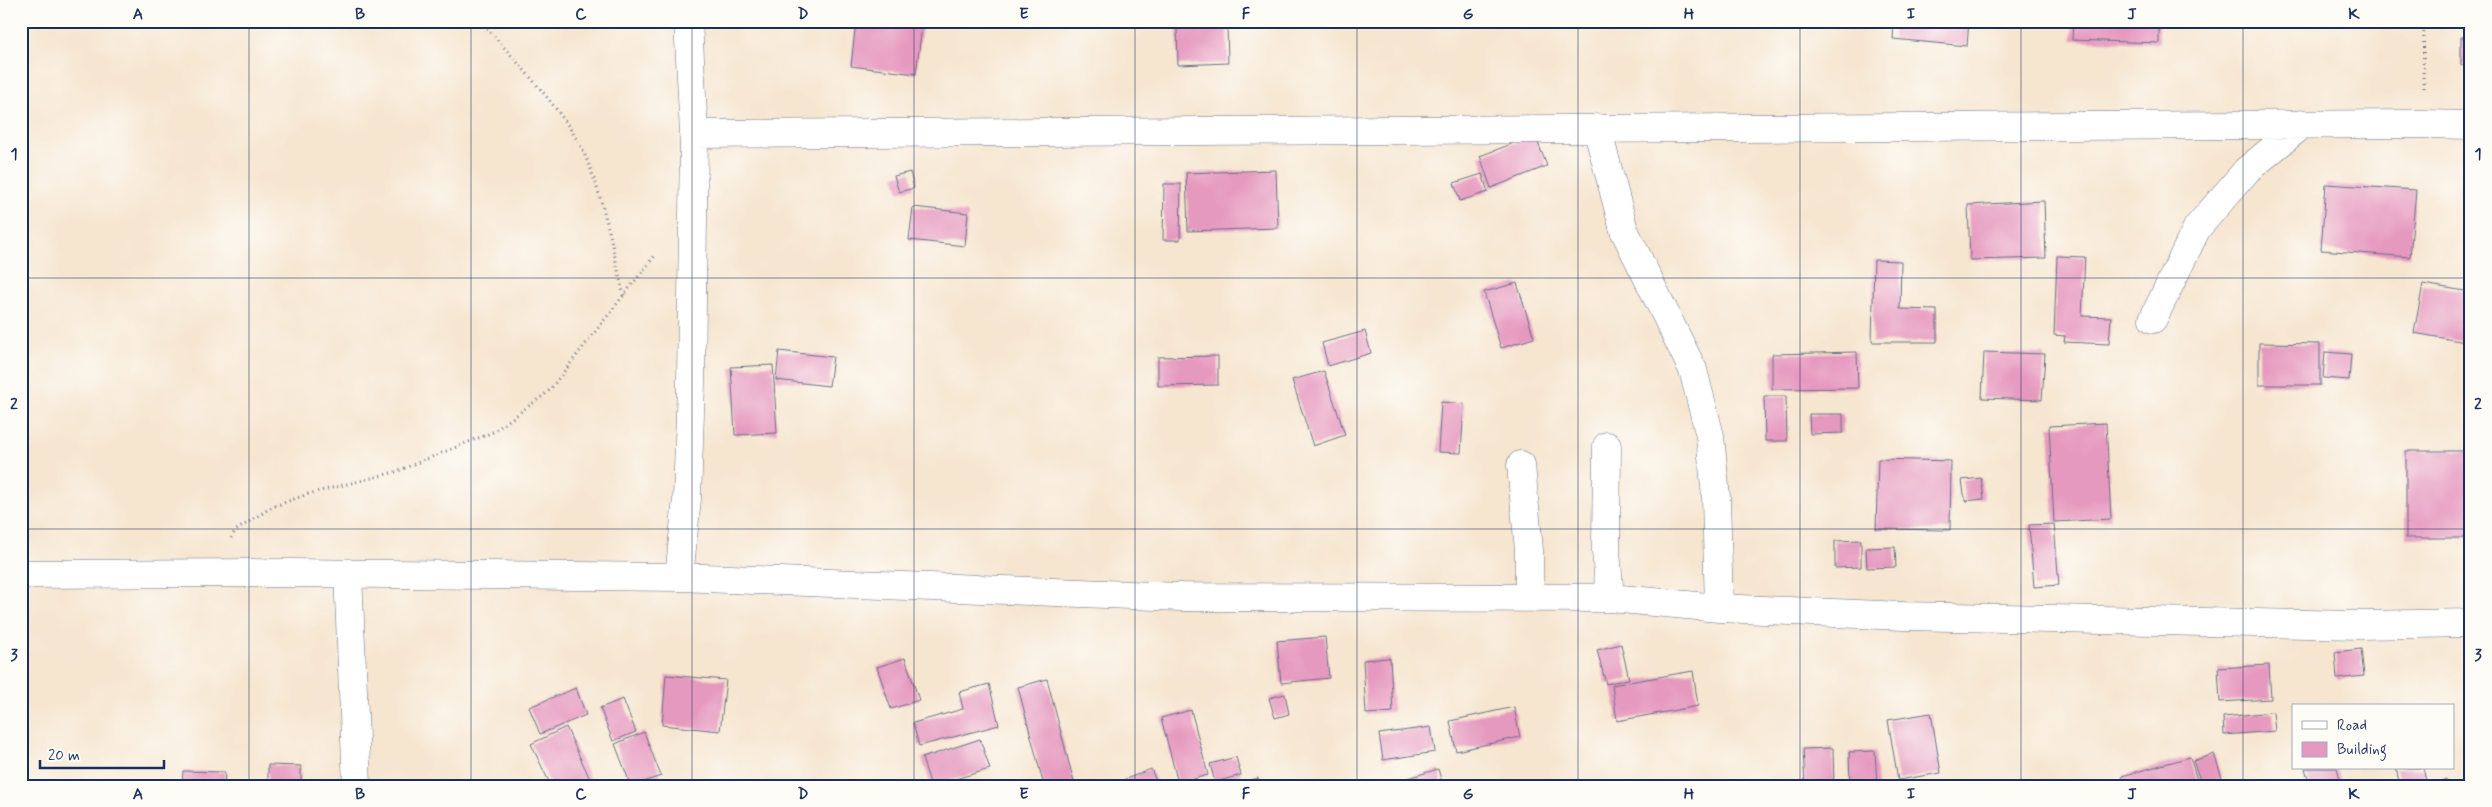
<svg xmlns="http://www.w3.org/2000/svg" width="2492" height="807" viewBox="0 0 2492 807" font-family="Mynerve,sans-serif">
	<style>
		.building { fill: #e699bf }
		.lines { fill: none; stroke-linecap: round; stroke-linejoin: round }
		.minor-casing { stroke: #686f86; stroke-width: 29 }
		.path { stroke: #686f86; stroke-width: 3; stroke-dasharray: 1 4; stroke-linecap: butt }
		.minor { stroke: #fff; stroke-width: 28 }
		.grid { fill: none; stroke: #1b2f5e; stroke-width: 1; stroke-opacity: 0.55 }
		.neatline { fill: none; stroke: #1b2f5e; stroke-width: 2 }
		.grid-label { font-size: 16px; text-anchor: middle; font-weight: bold; fill: #1b2f5e }
	</style>
	<rect width="100%" height="100%" fill="#fdfcf7"/>
	<filter id="ink" filterUnits="userSpaceOnUse"><feTurbulence type="fractalNoise" baseFrequency=".02" numOctaves="2"/><feDisplacementMap in="SourceGraphic" scale="10" xChannelSelector="R" yChannelSelector="G"/><feConvolveMatrix kernelMatrix="1 2 1 2 8 2 1 2 1" color-interpolation-filters="sRGB"/></filter>
	<filter id="wash" filterUnits="userSpaceOnUse"><feTurbulence type="fractalNoise" baseFrequency=".0096" numOctaves="4" result="noise"/><feDisplacementMap in="SourceGraphic" scale="20" xChannelSelector="R" yChannelSelector="G"/><feGaussianBlur stdDeviation="1.12" result="paint"/><feColorMatrix in="noise" values="0 0 0 0 0 0 0 0 0 0 0 0 0 0 0 0 0 1.4 0 .05"/><feComposite in="paint" operator="in"/></filter>
	<g filter="url(#wash)">
		<rect width="100%" height="100%" fill="#f6e5cf"/>
		<g id="blocks">
			<!-- building -->
			<path class="building" d="M856,21H880L922,26L916,74L851,66Z
				M1894,21H1969L1967,46L1893,39Z
				M2073,21H2159V43L2072,40Z
				M2464,21H2471V31L2465,32Z
				M1227,25L1228,63L1178,65L1177,26Z
				M2461,37H2471V64L2461,65Z
				M1535,135L1547,166L1491,188L1480,156Z
				M2465,158L2471,159V197L2462,196Z
				M1276,170L1278,228L1188,231L1186,173Z
				M910,172L914,188L899,192L894,176Z
				M1482,174L1488,192L1460,201L1454,183Z
				M1164,184H1181L1180,240H1163Z
				M2326,184L2416,190L2410,257L2321,250Z
				M2044,201L2046,258L1970,260L1968,205Z
				M913,207L968,213L965,246L909,240Z
				M2057,256L2085,257L2082,316L2111,317L2109,344L2064,342L2065,336L2054,335Z
				M1874,260L1901,261L1900,309L1937,310V342H1872Z
				M1517,283L1534,338L1501,348L1484,292Z
				M2423,284L2471,292V343L2414,333Z
				M1365,331L1371,353L1328,366L1322,343Z
				M2259,343L2320,344V385H2259Z
				M779,351L833,357L829,386L776,380Z
				M1857,352L1858,388L1772,389V354Z
				M1984,352L2045,354L2042,400L1982,398Z
				M2325,352L2351,354L2349,380L2323,378Z
				M1218,356V385L1158,386V357Z
				M773,365L777,433L735,435L731,367Z
				M1324,371L1345,435L1313,446L1292,380Z
				M1764,396H1786L1787,441H1765Z
				M1441,402L1464,404L1461,453L1438,452Z
				M1809,414H1843V433L1810,434Z
				M2106,423L2111,519L2054,522L2049,426Z
				M2406,451H2471V538H2406Z
				M1878,459L1951,461L1950,530L1876,529Z
				M1981,478L1984,499L1965,501L1962,480Z
				M2054,524L2059,585L2034,587L2029,525Z
				M1861,540V567L1835,568V541Z
				M1895,547L1896,567L1867,568L1866,548Z
				M1325,637L1329,678L1281,683L1277,641Z
				M1621,644L1629,679L1606,684L1597,650Z
				M2361,649L2364,676L2337,679L2335,652Z
				M905,658L919,700L891,709L877,667Z
				M1390,658L1393,712L1366,714L1363,660Z
				M2269,665L2271,699L2220,702L2218,668Z
				M1693,671L1698,706L1617,721L1612,685Z
				M666,675L726,680L720,731L662,725Z
				M1047,679L1075,786H1044L1018,687Z
				M989,684L999,725L919,746L913,723L963,709L959,692Z
				M576,688L586,715L540,734L529,707Z
				M1285,694L1289,714L1275,718L1269,698Z
				M623,699L636,732L613,741L600,708Z
				M1514,707L1520,737L1456,751L1450,721Z
				M1191,710L1208,775L1178,783L1161,718Z
				M2273,712L2275,731L2224,735L2223,717Z
				M1931,713L1941,773L1898,780L1888,720Z
				M566,727L590,779L576,786H551L531,744Z
				M1431,727L1435,752L1383,760L1379,734Z
				M644,732L661,776L631,786L615,744Z
				M980,739L990,769L931,786L922,758Z
				M1833,748L1834,786H1805L1803,749Z
				M1875,751L1877,786H1850L1849,752Z
				M2214,754L2222,778L2202,785L2193,761Z
				M1236,757L1241,775L1215,782L1210,764Z
				M2190,757L2199,786H2125L2122,776Z
				M268,765L301,766V786H268Z
				M2305,768H2337L2342,786H2310Z
				M2396,768H2423L2427,785L2400,786Z
				M1151,769L1158,786H1109Z
				M1438,769L1443,786H1385V785Z
				M183,771L225,772L224,786H182Z
				M1258,778L1261,786H1233V785Z
				M2446,780L2448,786H2431Z"/>
		</g>
	</g>
	<g filter="url(#ink)">
		<use href="#blocks" fill-opacity="0" stroke="#686f86" stroke-width="1"/>
		<g class="lines">
			<defs>
				<path id="minor" d="M1597,128L1624,230L1693,370L1710,436L1716,497L1719,608
					M694,134L2423,124L2471,125
					M2153,319L2197,228L2247,170L2303,124
					M1607,446L1606,551L1610,598
					M1521,465L1529,550V598
					M348,573L357,786
					M21,574L287,573L679,577L1181,597L1610,598L1719,608L1903,616L2360,625L2471,623
					M679,577L687,499L691,384L694,134L688,21"/>
			</defs>
			<!-- minor casing -->
			<use href="#minor" class="minor-casing"/>
			<!-- path -->
			<path class="path" d="M481,21C514,60 569,115 587,160C605,204 613,251 624,296
				M2423,88L2424,21
				M231,538L235,531L272,507L308,494L395,472L493,432L548,392L656,254"/>
			<!-- minor -->
			<use href="#minor" class="minor"/>
		</g>
	</g>
	<!-- grid -->
	<path class="grid" d="M249,21V786M471,21V786M692,21V786M914,21V786M1135,21V786M1357,21V786M1578,21V786M1800,21V786M2021,21V786M2243,21V786M21,278H2471M21,529H2471"/>
	<!-- margin -->
	<rect width="2492" height="807" fill="none" stroke="#fdfcf7" stroke-width="55"/>
	<!-- legend -->
	<rect x="2292" y="704" width="162" height="65" fill="#fdfcf7" stroke="#a3aaba"/>
	<rect x="2302" y="721" width="25" height="8" fill="#ffffff" stroke="#a3aaba"/>
	<text x="2337" y="730" font-size="15" fill="#1b2f5e">Road</text>
	<rect x="2302" y="742" width="25" height="15" fill="#e699bf" stroke="#a3aaba"/>
	<text x="2337" y="754" font-size="15" fill="#1b2f5e">Building</text>
	<!-- scale -->
	<path d="M40 760v8h124v-8" fill="none" stroke="#1b2f5e" stroke-width="2.5"/>
	<text x="48" y="760" font-size="15" fill="#1b2f5e" stroke="#fdfcf7" stroke-width="4" paint-order="stroke">20 m</text>
	<rect x="28" y="28" width="2436" height="752" class="neatline"/>
	<g class="grid-label">
		<text x="138" y="19">A</text>
		<text x="360" y="19">B</text>
		<text x="581" y="19">C</text>
		<text x="803" y="19">D</text>
		<text x="1024" y="19">E</text>
		<text x="1246" y="19">F</text>
		<text x="1468" y="19">G</text>
		<text x="1689" y="19">H</text>
		<text x="1911" y="19">I</text>
		<text x="2132" y="19">J</text>
		<text x="2354" y="19">K</text>
		<text x="14" y="159">1</text>
		<text x="2478" y="159">1</text>
		<text x="14" y="409">2</text>
		<text x="2478" y="409">2</text>
		<text x="14" y="660">3</text>
		<text x="2478" y="660">3</text>
		<text x="138" y="799">A</text>
		<text x="360" y="799">B</text>
		<text x="581" y="799">C</text>
		<text x="803" y="799">D</text>
		<text x="1024" y="799">E</text>
		<text x="1246" y="799">F</text>
		<text x="1468" y="799">G</text>
		<text x="1689" y="799">H</text>
		<text x="1911" y="799">I</text>
		<text x="2132" y="799">J</text>
		<text x="2354" y="799">K</text>
	</g>
</svg>
